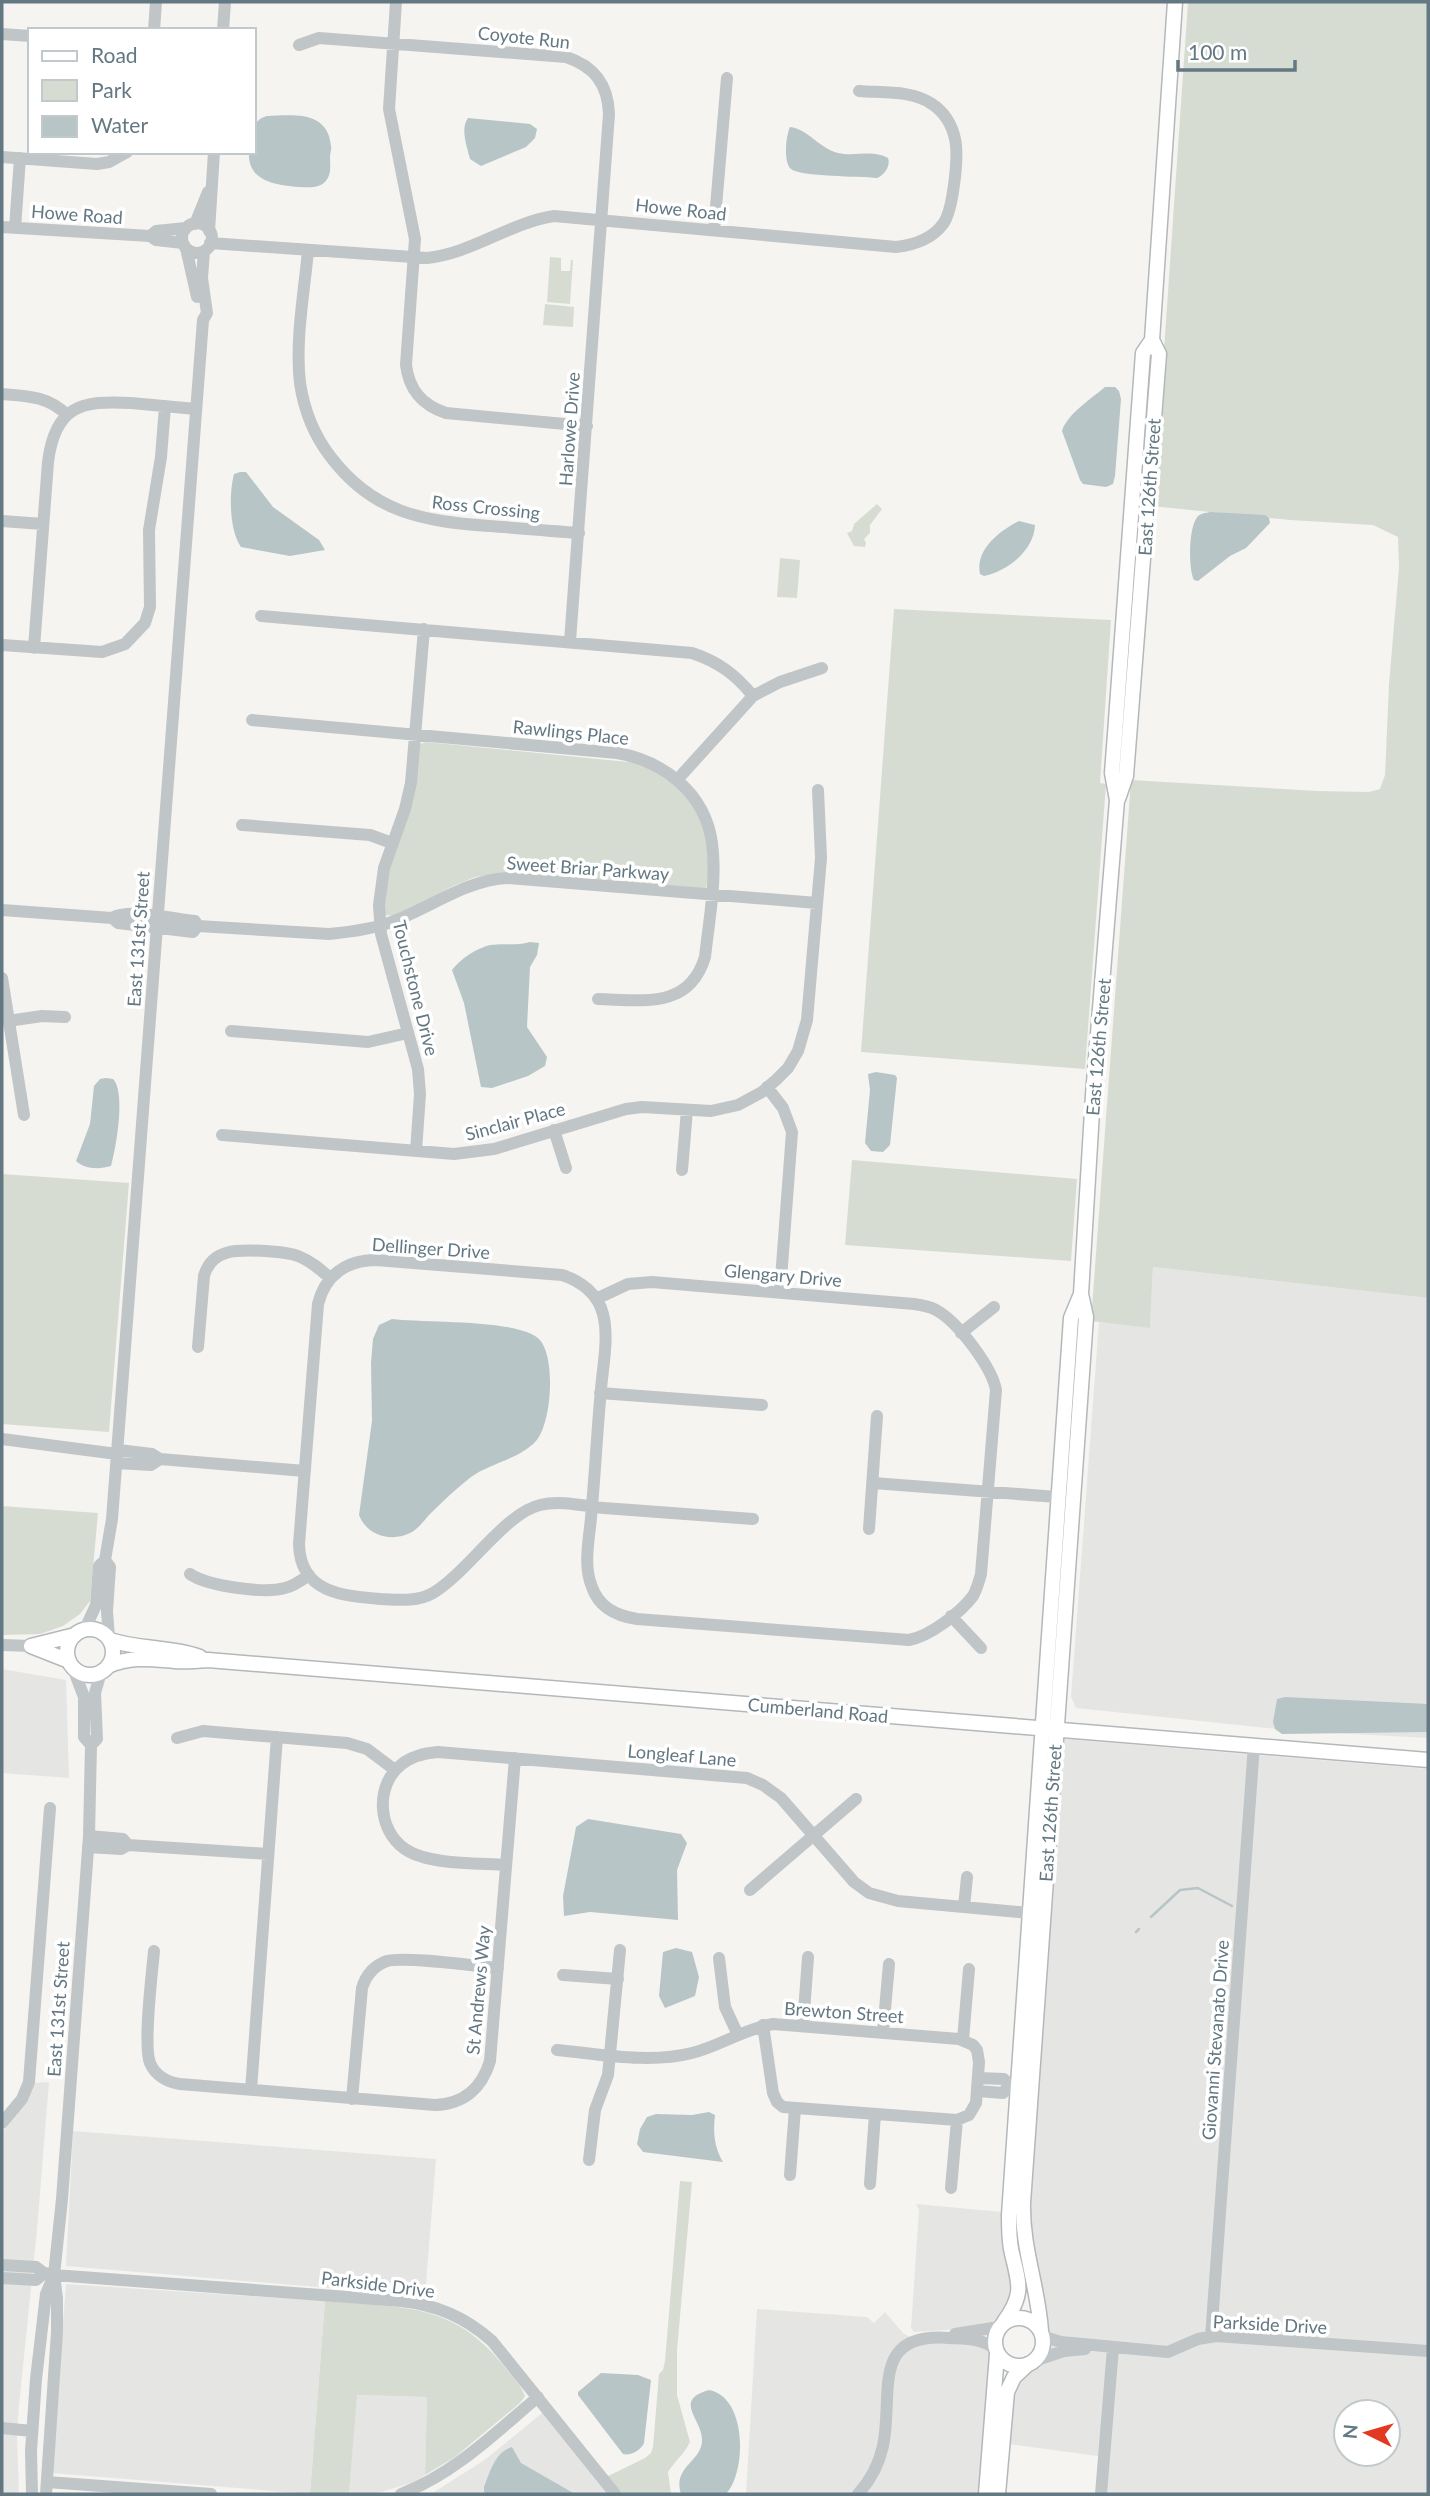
<svg xmlns="http://www.w3.org/2000/svg" width="1430" height="2496" viewBox="0 0 1430 2496" font-family="Lato,sans-serif">
	<style>
		.built { fill: #e5e6e4; fill-rule: evenodd }
		.green { fill: #d7dcd2 }
		.water { fill: #b7c5c7 }
		.lines { fill: none; stroke-linecap: round; stroke-linejoin: round }
		.stream { stroke: #b7c5c7; stroke-width: 2.5 }
		.major-casing { stroke: #b3b8bb; stroke-width: 17 }
		.minor { stroke: #c0c5c7; stroke-width: 12 }
		.major { stroke: #fff; stroke-width: 14 }
		.labels { text-anchor: middle; dominant-baseline: central; stroke-width: 7; stroke-linejoin: round; paint-order: stroke }
		.street-label { font-size: 18px; fill: #637882; stroke: #fff }
	</style>
	<rect width="100%" height="100%" fill="#f5f4f1"/>
	<!-- built -->
	<path class="built" d="M1153,1267L1428,1298V1738L1295,1731L1076,1708L1071,1697L1099,1322L1150,1327Z
		M2,1669L66,1680L69,1778L2,1773Z
		M1064,1739L1428,1769V2494H1104L1105,2457L1008,2444L1013,2388L1021,2377L1036,2367L1048,2346V2329L1029,2242L1027,2207L1059,1749ZM1346,2412H1388V2454H1346Z
		M49,2082L37,2230L19,2405L17,2437L19,2494H2V2133L22,2107L33,2083Z
		M73,2131L436,2159L425,2296L66,2266Z
		M916,2204L1002,2212V2233L1013,2288L1010,2302L1002,2316L992,2322L964,2329L914,2332L911,2328L919,2210Z
		M66,2284L325,2301L310,2494L51,2473Z
		M757,2309L867,2317L874,2323L885,2312L903,2333L918,2342L983,2345L991,2353L979,2494H746Z
		M356,2395L427,2397L425,2475L414,2482L375,2494H349Z
		M547,2409L616,2494H431L486,2459Z"/>
	<!-- green -->
	<path class="green" d="M1188,2H1428V1298L1153,1267L1150,1328L1091,1321L1131,780L1318,791L1369,792L1380,789L1385,775L1389,684L1399,567L1398,537L1373,525L1290,520L1151,506L1154,495Z
		M550,257L561,258V271H570L571,260H573L570,304L547,302Z
		M545,304L574,307L573,327L543,325Z
		M877,504L882,509L870,525V533L864,539L866,543L865,547L854,546L847,533L852,531L854,524Z
		M780,558L800,560L797,598L777,597Z
		M894,609L1111,620L1100,783L1106,784L1085,1069L861,1052Z
		M426,742L638,763C646,766 656,768 663,773C700,798 718,845 706,889L506,873L475,877L453,886L396,916L384,915L383,909L390,861L420,744Z
		M852,1160L1077,1179L1071,1261L845,1245Z
		M2,1174L129,1183L109,1432L2,1424Z
		M2,1506L98,1513L90,1601L80,1614L63,1626L40,1634L2,1635Z
		M680,2181L692,2182L677,2350V2395L690,2442C685,2453 675,2461 668,2472L671,2494H622L606,2477L645,2458L651,2453L653,2447L659,2374L663,2370L665,2361Z
		M325,2301C400,2308 452,2301 503,2365C511,2375 521,2385 525,2396L520,2403L455,2457L425,2475L427,2397L357,2395L349,2494H310Z"/>
	<!-- water -->
	<path class="water" d="M267,116C293,115 328,110 331,146C332,149 330,153 330,157C330,166 332,174 325,182C317,189 309,187 299,187C277,185 247,182 249,152H254C254,135 248,122 267,116Z
		M468,118L530,124L537,129L535,138L526,147L481,166L470,159C467,146 460,129 468,118Z
		M790,127C808,129 820,149 838,153C855,157 873,149 888,158C891,166 884,175 877,178C860,176 801,177 791,169C783,162 786,135 790,127Z
		M1105,387H1115L1119,391L1121,399L1115,476L1113,484L1106,487L1083,484L1080,480L1062,431C1067,414 1091,399 1105,387Z
		M240,472H246L273,507L319,540L325,550L290,556L241,547C229,530 229,493 234,474Z
		M1211,512L1265,515L1269,518L1270,523L1246,548L1230,556L1198,581L1194,580C1188,568 1189,530 1196,519C1199,513 1205,513 1211,512Z
		M1019,521L1035,525C1034,551 1007,571 984,576L980,574C975,550 999,531 1019,521Z
		M530,942L539,943L537,955L530,967L527,1027L547,1057L545,1066L528,1076L492,1088L481,1087L464,1003L452,970C460,959 477,948 490,945C504,943 516,946 530,942Z
		M876,1072L895,1075L897,1078L890,1145L883,1152L871,1151L865,1143L870,1090L868,1074Z
		M106,1078L113,1079C126,1092 116,1148 111,1166C101,1169 85,1170 76,1161L90,1124L94,1086L100,1079Z
		M392,1319C423,1323 519,1319 539,1339C556,1356 552,1423 536,1441C520,1459 490,1463 471,1477C457,1488 444,1500 431,1513C425,1519 420,1527 412,1532C392,1543 367,1536 359,1515L372,1421L371,1363L373,1339L379,1325Z
		M1285,1697L1428,1704V1732L1282,1734L1275,1729L1273,1722L1277,1699Z
		M588,1819L681,1834L687,1843L677,1870L678,1920L590,1912L564,1916L563,1896L576,1827Z
		M676,1948L692,1952L699,1977L695,1996L665,2008L659,1996L663,1952Z
		M709,2112L715,2115C713,2132 714,2147 723,2162L643,2152L637,2144L640,2129L647,2117L656,2114L692,2115Z
		M601,2373L638,2375L651,2380L644,2443C641,2450 631,2456 623,2454L578,2395V2392Z
		M709,2390C747,2397 747,2471 726,2494H681C672,2466 703,2462 702,2439C701,2418 673,2400 709,2390Z
		M512,2447L521,2463L575,2494H488L484,2492V2487C490,2472 495,2452 512,2447Z"/>
	<g class="lines">
		<!-- stream -->
		<path class="stream" d="M1151,1917L1180,1890L1198,1888L1232,1906
			M1136,1932L1139,1929"/>
		<defs>
			<path id="major" d="M1118,799L1126,776L1159,354L1152,340
				M67 1652a23 23 0 1 1 46 0a23 23 0 1 1-46 0Z
				M110,1640C140,1650 170,1646 200,1657
				M31,1646L75,1635
				M31,1646L69,1661
				M108,1666C131,1656 150,1659 174,1661C185,1662 197,1661 208,1660L1428,1760
				M995 2342a24 24 0 1 1 48 0a24 24 0 1 1-48 0Z
				M1004,2322C1026,2292 1018,2282 1011,2249C1009,2238 1009,2227 1009,2215L1071,1318L1081,1294
				M1041,2331C1038,2286 1022,2249 1023,2203L1086,1317L1081,1294L1093,1095L1117,800L1112,773L1115,734L1143,353L1152,340L1175,2
				M986,2494L997,2354
				M998,2494L1007,2392L1014,2377L1028,2364"/>
		</defs>
		<!-- major casing -->
		<use href="#major" class="major-casing"/>
		<!-- minor -->
		<path class="minor" d="M396,2L389,109L415,239L406,365C409,390 422,405 446,413L587,426
			M154,30L156,2
			M223,30L225,2
			M2,34L30,36
			M299,45L319,38L566,57C594,66 608,84 609,114L570,641
			M2,157L97,164L109,162L127,152
			M182 238a15 15 0 1 1 30 0a15 15 0 1 1-30 0Z
			M195,224L208,192
			M2,227L150,236L156,240L183,243
			M15,228L20,158
			M714,230L727,78
			M209,231L214,152
			M150,236L156,231L186,228
			M210,243L427,258C473,253 509,223 554,216L896,247C914,245 932,239 943,224C953,211 959,156 955,139C952,125 944,112 932,104C912,90 882,93 859,91
			M186,248L197,297
			M308,251C304,293 295,342 300,383C304,410 314,435 330,456C373,513 422,521 489,526C519,528 549,531 579,533
			M2,394C27,396 48,396 67,415
			M2,521L43,524
			M261,616L692,653C719,662 736,675 753,696
			M2,645L102,652L125,644L145,623L150,607L149,530L161,457L165,406
			M34,648L48,462C55,406 81,400 131,403C153,405 175,407 196,409
			M252,720L617,753C664,761 705,793 712,843C717,880 709,920 705,957C689,1010 642,1000 598,999
			M677,780L753,696L780,682L822,668
			M242,825L370,835L392,843
			M2,910L112,918C129,908 174,919 195,921L198,926L329,934C351,932 374,929 394,921C431,907 467,880 507,878L817,903
			M112,918L118,923L193,932L198,926
			M2,978L24,1115
			M8,1021L42,1016L65,1017
			M231,1031L368,1042L408,1033
			M767,1087L783,1108L792,1132L780,1292
			M554,1130L566,1168
			M222,1135L454,1154L494,1149L626,1109L642,1107L711,1111L738,1105L762,1092L776,1080L788,1068L798,1051L807,1020L821,858L818,790
			M416,1151L420,1094L418,1069L381,934L379,905L384,868L405,809L411,783L424,629
			M682,1170L687,1110
			M596,1299L628,1284L652,1282L914,1304C922,1305 929,1306 936,1310C957,1321 992,1367 996,1390L981,1574C979,1581 977,1589 973,1596C960,1613 930,1636 909,1640L637,1619C617,1616 599,1608 592,1587C583,1566 589,1540 591,1518C595,1475 597,1432 601,1389C603,1365 609,1337 603,1314C598,1294 581,1281 562,1275L376,1260C347,1260 325,1275 318,1304L299,1544C300,1593 343,1596 381,1599C399,1600 417,1602 433,1593C466,1574 505,1513 540,1505C560,1500 584,1506 604,1508C653,1512 703,1515 753,1519
			M961,1333L994,1307
			M198,1347L204,1276C212,1247 241,1250 265,1251C276,1252 288,1252 298,1256C311,1261 321,1270 330,1278
			M600,1393L762,1405
			M2,1439L117,1454
			M118,1450L152,1454L160,1459L305,1471
			M117,1463L151,1465L160,1459
			M873,1483L1057,1497
			M869,1529L877,1416
			M105,1560L110,1567L107,1611L109,1638
			M190,1574C207,1586 265,1594 285,1588C294,1586 302,1580 309,1575
			M951,1616L981,1648
			M85,1629L96,1605L99,1566L105,1560L112,1519L203,320L207,313L202,278L204,251
			M2,1645L31,1646
			M73,1668L84,1697V1737L91,1745
			M177,1738L203,1731L347,1743L367,1749L395,1770
			M89,1836L123,1839L128,1845
			M88,1847L121,1849L128,1845L268,1854
			M506,1865C478,1863 428,1865 405,1849C377,1830 375,1784 402,1764C412,1756 426,1753 438,1752L747,1778L763,1785L781,1798L854,1882L869,1893L898,1901L1029,1913
			M750,1890L856,1799
			M964,1907L967,1877
			M154,1951C152,1974 143,2045 150,2063C155,2075 167,2082 180,2084L435,2105C464,2104 482,2088 490,2061L515,1758
			M719,1958L725,2007L738,2035
			M563,1975L618,1979
			M803,2026L808,1957
			M883,2032L889,1964
			M963,2040L969,1969
			M557,2050C600,2054 649,2064 692,2053C720,2046 744,2029 773,2024L959,2039L973,2045L977,2050L979,2062L976,2103L969,2115L957,2120L783,2107L777,2102L773,2093L763,2025
			M978,2078L1004,2079L1009,2086
			M251,2090L277,1737
			M977,2091L1003,2093L1009,2086
			M352,2099L362,1988C366,1975 373,1966 387,1961C404,1956 475,1966 498,1968
			M2,2123L22,2099L29,2082L50,1808
			M589,2160L595,2110L608,2075L620,1950
			M790,2175L795,2108
			M870,2184L875,2114
			M951,2188L957,2120
			M2,2265L36,2267L44,2273L54,2275L401,2301C437,2305 465,2317 492,2341L615,2494
			M2,2278L36,2280L44,2273
			M955,2334L999,2327
			M1042,2336L1061,2342L1168,2352L1198,2339L1216,2336L1428,2351
			M1211,2337L1254,1745
			M1034,2361L1064,2351L1085,2349
			M2,2428L32,2431
			M47,2482L211,2494
			M32,2494L31,2451L36,2379L46,2294L54,2275L62,2199L89,1836L91,1745L97,1739L95,1693L101,1672
			M46,2494L57,2332V2298L54,2275
			M401,2494C454,2474 495,2433 538,2397
			M858,2494C870,2481 879,2464 883,2446C894,2394 869,2332 949,2338C965,2339 982,2338 995,2349
			M1101,2494L1113,2348"/>
		<!-- major -->
		<use href="#major" class="major"/>
	</g>
	<g class="labels">
		<!-- street labels -->
		<g class="street-label">
			<text transform="translate(524 37) rotate(6)">Coyote Run</text>
			<text transform="translate(681 209) rotate(6)">Howe Road</text>
			<text transform="translate(77 214) rotate(4)">Howe Road</text>
			<text transform="translate(569 429) rotate(-86)">Harlowe Drive</text>
			<text transform="translate(1149 487) rotate(-86)">East 126th Street</text>
			<text transform="translate(486 507) rotate(6)">Ross Crossing</text>
			<text transform="translate(571 732) rotate(6)">Rawlings Place</text>
			<text transform="translate(588 868) rotate(4)">Sweet Briar Parkway</text>
			<text transform="translate(138 939) rotate(-86)">East 131st Street</text>
			<text transform="translate(416 988) rotate(76)">Touchstone Drive</text>
			<text transform="translate(1098 1047) rotate(-85)">East 126th Street</text>
			<text transform="translate(515 1121) rotate(-15)">Sinclair Place</text>
			<text transform="translate(431 1248) rotate(4)">Dellinger Drive</text>
			<text transform="translate(783 1275) rotate(5)">Glengary Drive</text>
			<text transform="translate(818 1710) rotate(5)">Cumberland Road</text>
			<text transform="translate(682 1755) rotate(5)">Longleaf Lane</text>
			<text transform="translate(1050 1813) rotate(-86)">East 126th Street</text>
			<text transform="translate(478 1990) rotate(-85)">St Andrews Way</text>
			<text transform="translate(58 2009) rotate(-86)">East 131st Street</text>
			<text transform="translate(844 2012) rotate(4)">Brewton Street</text>
			<text transform="translate(1215 2040) rotate(-86)">Giovanni Stevanato Drive</text>
			<text transform="translate(378 2284) rotate(7)">Parkside Drive</text>
			<text transform="translate(1270 2324) rotate(3)">Parkside Drive</text>
		</g>
	</g>
	<!-- border -->
	<rect width="1430" height="2496" fill="none" stroke="#637882" stroke-width="7"/>
	<!-- legend -->
	<rect x="28" y="28" width="228" height="126" fill="#ffffff" stroke="#c1c9cd" stroke-width="2"/>
	<rect x="42" y="51" width="35" height="10" fill="#ffffff" stroke="#c1c9cd" stroke-width="2"/>
	<text x="91" y="63" font-size="21" fill="#637882">Road</text>
	<rect x="42" y="80" width="35" height="21" fill="#d7dcd2" stroke="#c1c9cd" stroke-width="2"/>
	<text x="91" y="98" font-size="21" fill="#637882">Park</text>
	<rect x="42" y="116" width="35" height="21" fill="#b7c5c7" stroke="#c1c9cd" stroke-width="2"/>
	<text x="91" y="133" font-size="21" fill="#637882">Water</text>
	<!-- north arrow -->
	<g transform="translate(1367 2433) rotate(275)"><circle r="33" fill="#ffffff" stroke="#c1c9cd" stroke-width="2"/>
	<path d="M0-5L12 26L0 18L-12 26Z" fill="#e33822"/>
	<text y="-10" font-size="19" font-weight="bold" text-anchor="middle" fill="#637882">N</text>
	</g>
	<!-- scale -->
	<path d="M1178 60v10h117v-10" fill="none" stroke="#637882" stroke-width="3.5"/>
	<text x="1188" y="60" font-size="21" fill="#637882" stroke="#ffffff" stroke-width="5" paint-order="stroke">100 m</text>
</svg>
